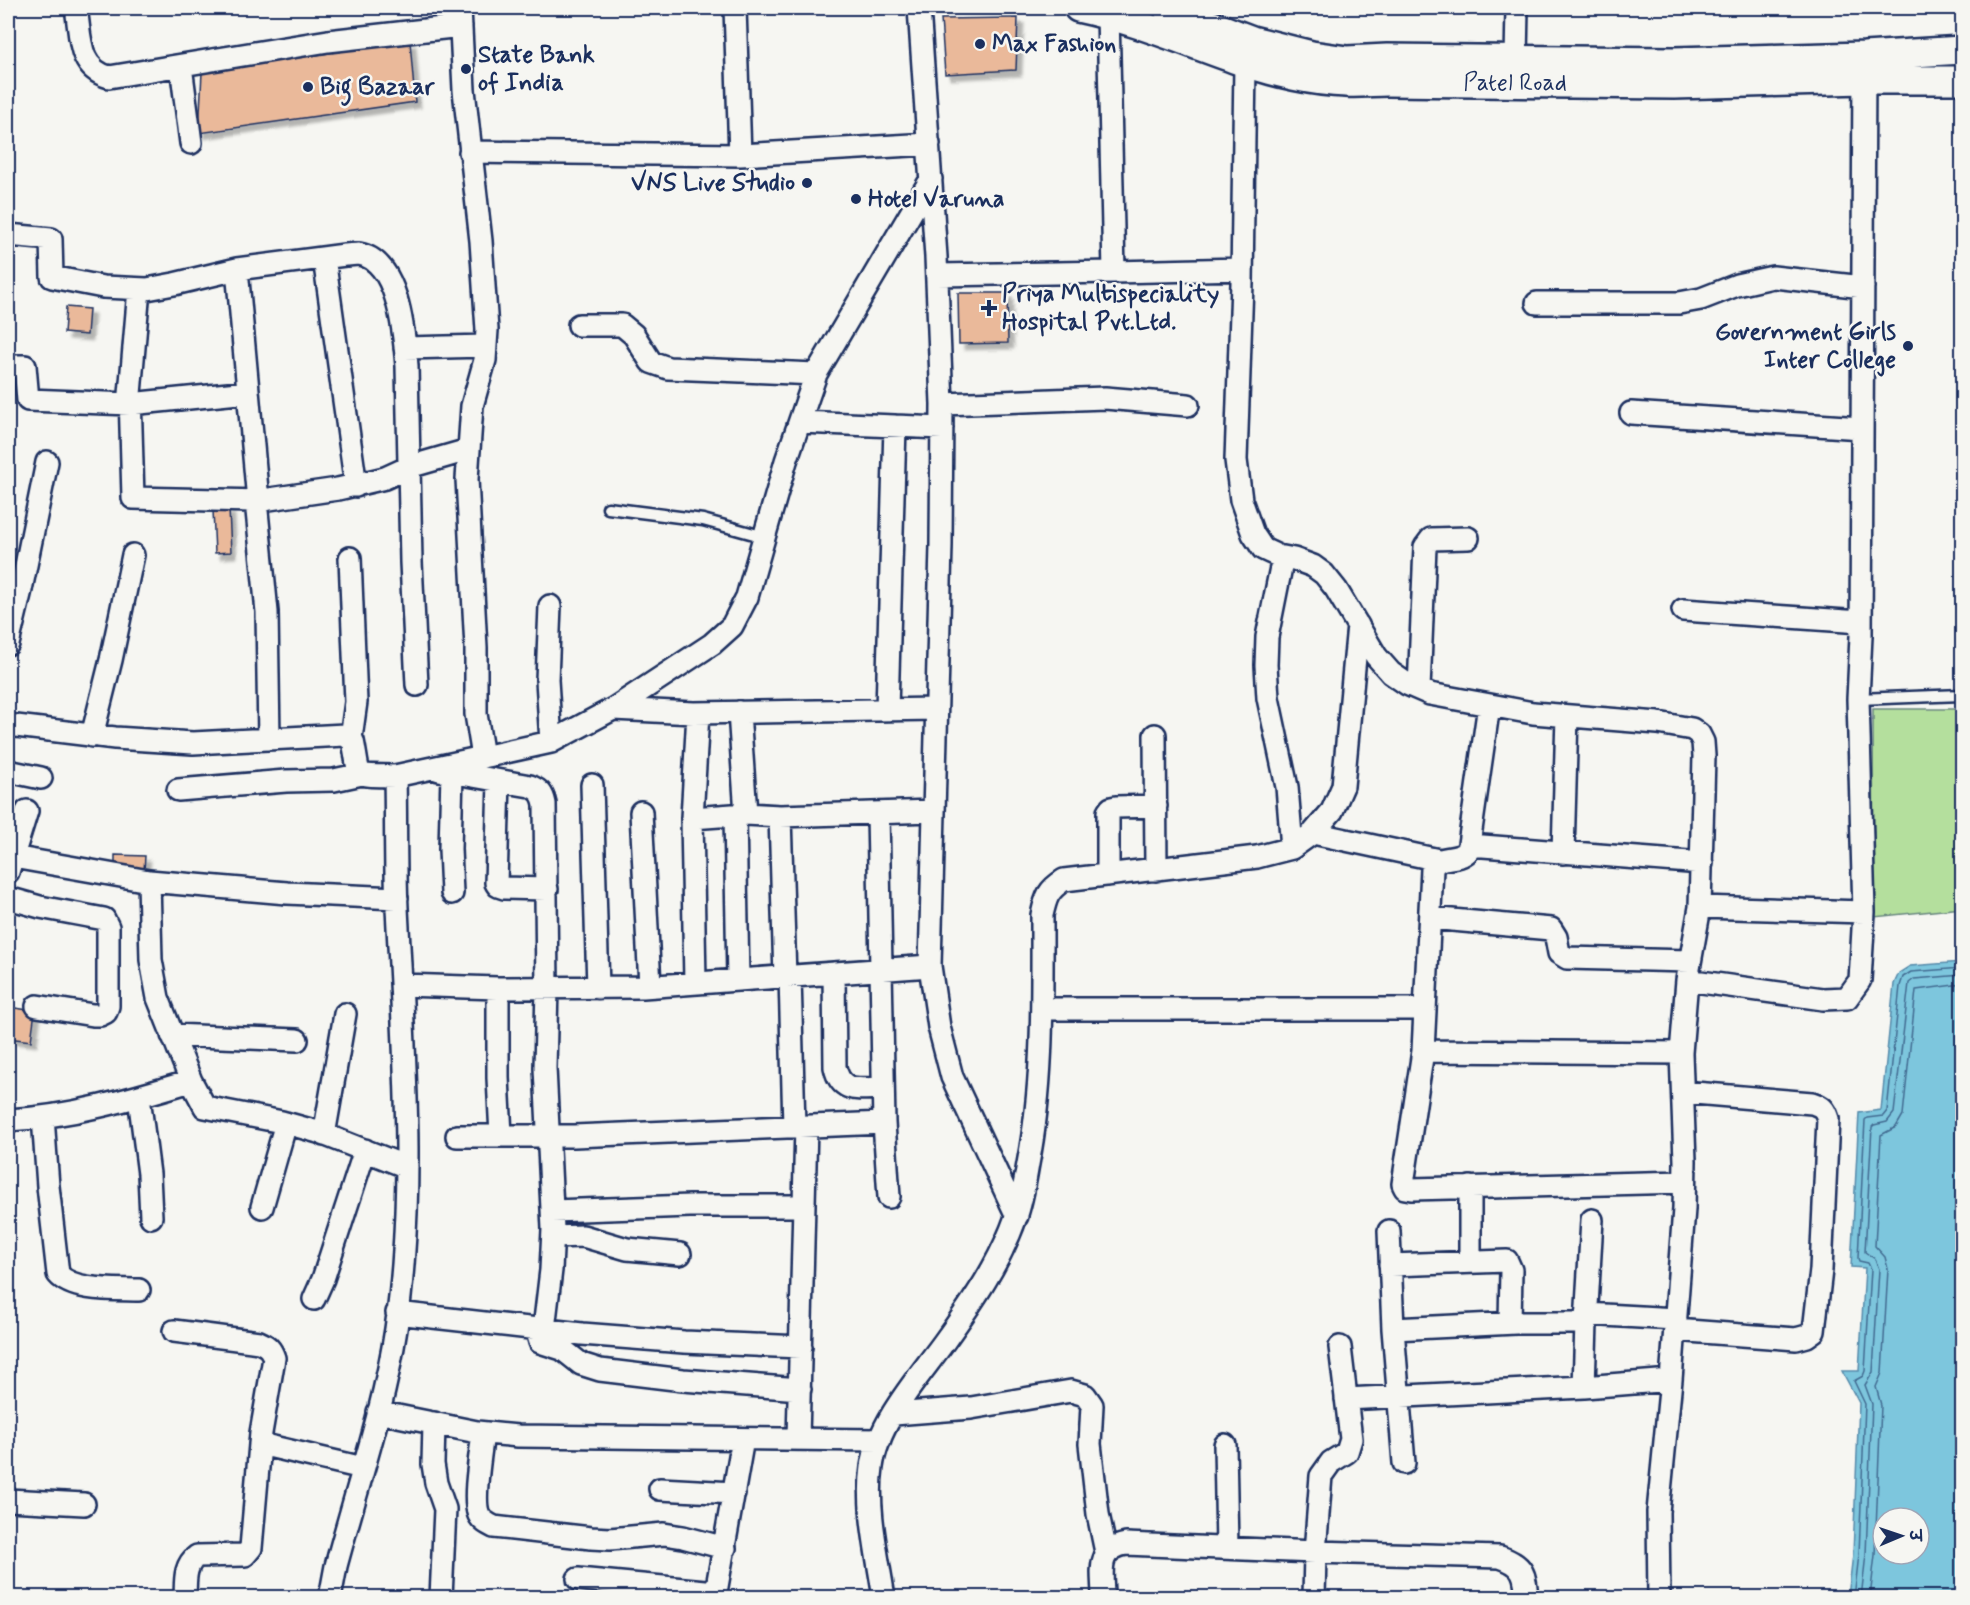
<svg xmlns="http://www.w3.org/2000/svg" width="1970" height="1605" viewBox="0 0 1970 1605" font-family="Mynerve,'Playpen Sans Deva',sans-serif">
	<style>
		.green { fill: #b4df9d; stroke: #68877e; stroke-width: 1.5 }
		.water { fill: #7dc6dd; stroke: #568aaa; stroke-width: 1.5; fill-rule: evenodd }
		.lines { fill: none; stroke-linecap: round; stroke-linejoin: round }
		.shore { stroke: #426b91; stroke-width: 1.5 }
		.building { fill: #eab99a; stroke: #1b2f5e; stroke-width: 1.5; filter: url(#shadow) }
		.service-casing { stroke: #1b2f5e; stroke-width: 15 }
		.minor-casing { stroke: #1b2f5e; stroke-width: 26 }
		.tertiary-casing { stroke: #1b2f5e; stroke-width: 32 }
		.service { stroke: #f6f6f2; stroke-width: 10 }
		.minor { stroke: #f6f6f2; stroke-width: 21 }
		.tertiary { stroke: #f6f6f2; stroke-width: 27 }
		.poi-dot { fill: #1b2f5e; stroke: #f6f6f2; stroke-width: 2 }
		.labels { text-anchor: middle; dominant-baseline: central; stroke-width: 5; stroke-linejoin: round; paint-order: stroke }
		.poi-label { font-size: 24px; font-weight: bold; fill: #1b2f5e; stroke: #f6f6f2; text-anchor: start }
		.street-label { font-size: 24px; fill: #1b2f5e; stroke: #f6f6f2 }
	</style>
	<defs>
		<filter id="shadow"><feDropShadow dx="5.5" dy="5.5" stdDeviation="1.5" flood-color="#0004"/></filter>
	</defs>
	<rect width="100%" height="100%" fill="#f6f6f2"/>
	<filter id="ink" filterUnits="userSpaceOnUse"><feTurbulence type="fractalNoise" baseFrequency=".0167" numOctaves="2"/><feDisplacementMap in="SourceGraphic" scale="12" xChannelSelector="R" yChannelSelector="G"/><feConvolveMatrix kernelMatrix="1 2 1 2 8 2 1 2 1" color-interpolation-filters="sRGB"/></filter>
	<g filter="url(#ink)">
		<!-- green -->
		<path class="green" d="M1873,709H1962V908L1874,917Z"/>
		<!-- water -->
		<path class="water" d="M1962,962V1597H1848L1853,1554L1859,1403L1842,1371H1859L1865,1268L1851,1267L1859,1113L1881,1110L1894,984L1899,973L1910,966ZM1883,1518H1919V1554H1883Z"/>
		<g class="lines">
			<!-- shore -->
			<path class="shore" d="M1854,1598L1859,1554L1865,1404L1854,1381L1863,1376L1865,1371L1871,1269L1868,1263L1859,1261L1858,1258L1865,1120L1867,1118L1883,1116L1887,1111L1900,986L1903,977L1911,972L1962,968
				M1861,1598L1866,1554L1872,1404L1865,1385L1873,1372L1879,1269L1875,1259L1865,1252L1872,1127L1874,1125L1887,1122L1894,1113L1909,983L1914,979L1962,975
				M1870,1598L1875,1555L1881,1405L1876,1387L1882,1373L1888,1269L1885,1257L1875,1246L1881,1135L1896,1127L1903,1115L1916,990L1962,984"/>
		</g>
		<!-- building -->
		<path class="building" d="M1018,18L1016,70L945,74L941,19Z
			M410,41L415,102L199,133L202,72Z
			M958,293H1007L1008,343L959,344Z
			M66,307L89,309L87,335L64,333Z
			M229,509L231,552L215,553L213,510Z
			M115,855L145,856L144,870L115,868Z
			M8,1007L35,1011L31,1041L8,1038Z"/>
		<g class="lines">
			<defs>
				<path id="service" d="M608,508L703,520L765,537
					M1858,699L1962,695"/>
				<path id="minor" d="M76,8C81,36 77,68 109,77L328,41L461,26
					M735,8L740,155
					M919,8L936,257L942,404L941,545L930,966L939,1027L952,1077L1017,1216
					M1249,49L1245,63L1242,283L1236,460L1241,500L1253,534L1263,549L1278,556L1294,559L1313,566L1324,574L1336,589L1376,656L1391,673L1407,684L1430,694L1533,713L1658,723L1692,729L1699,734L1703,742L1704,756L1700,907L1687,980L1681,1053L1685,1161L1684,1209L1671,1380L1658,1512L1659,1598
					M1516,59L1517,8
					M181,66L191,143
					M470,152L740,155L929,144
					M8,235L51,239L52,277L103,287L147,289L174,284L237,269L345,255C349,255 355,254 359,254C399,261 404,334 407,366L411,562L417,685
					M324,258L356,486
					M237,269L258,501
					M1114,272L1242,269
					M937,275L1114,272L1108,14L1110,8
					M139,289L130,394L133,498L256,501L338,489L385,478L409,467L468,450
					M1537,303H1679L1701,299L1737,285L1773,277L1863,287
					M579,325H622L634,335L651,362L668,368L816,374
					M405,348L486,346
					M8,366H25L28,400L130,404L248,392
					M942,404L1105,398L1188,405
					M1631,413L1862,428
					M800,422L942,428
					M256,501L267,612L269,739
					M1283,557L1267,637L1266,665L1268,698L1287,787L1292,848
					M350,558L356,702L351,738
					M550,606L547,680L551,742
					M1683,610L1861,622
					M8,644L21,590L47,462
					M1419,689L1425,547L1431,539L1468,538
					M1489,705L1468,851C1456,863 1438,853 1432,869L1423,1051L1403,1184L1405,1188L1411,1189L1684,1182
					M613,709L694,713L936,709
					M887,710L895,426
					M739,712L746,814
					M8,725L115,738L193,743L345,735L353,741C361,779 351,775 395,776
					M1155,735L1156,870
					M92,736L111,660L133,555
					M483,757L551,742L613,709L712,644L732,626L747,597L786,461L816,374L931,179
					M439,770L530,786C540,790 543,794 545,804L547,988L545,1068L553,1229L551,1270L544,1329
					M8,771L41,778
					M499,781L496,883L498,886L504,888L547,889
					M592,785L598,988
					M178,790L286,781L334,780L362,774
					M641,812L650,986
					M878,813L884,1123L889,1197
					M735,815L738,980
					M780,816L785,977
					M692,818L746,814L780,816L933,811
					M1313,833L1439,860
					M1470,845L1702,863
					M1563,853L1567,716
					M13,857L149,881L287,893L397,898
					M8,872L27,811
					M1108,875V812L1111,808L1116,807L1156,806
					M149,881L151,960L158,998L191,1081L205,1107L282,1122L318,1132L407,1167
					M452,893L450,849L452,773
					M8,898L40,907L104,919L108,927V1006L106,1012L100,1015H93L37,1006
					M1700,907L1864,912
					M1430,918L1551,929L1556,937L1559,953L1567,958L1690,961
					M834,973L835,1067C841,1095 860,1088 883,1088
					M790,976L794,1127
					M1687,980L1823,999L1847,998L1860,980L1864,912L1858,699L1861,636L1864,67
					M695,983L692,818L698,713
					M402,985L498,988L643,987L930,966
					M498,988V1078L501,1135
					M1042,1009H1425
					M172,1035L297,1040
					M1423,1051L1681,1053
					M139,1097L149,1174L151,1217
					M43,1117L48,1186L58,1274C73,1292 117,1289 139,1290
					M8,1120C70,1117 131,1099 191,1081
					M324,1135L345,1014
					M457,1136H574L884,1123
					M1470,1187V1261
					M262,1207L286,1123
					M553,1211L690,1206H804
					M1389,1231L1393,1329L1404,1463
					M553,1237L583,1236L627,1249L680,1254
					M1390,1265L1507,1261L1511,1270L1510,1323
					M314,1299L323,1279L365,1150
					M397,1313L582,1334L684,1342L801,1347
					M1586,1314L1676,1319
					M536,1328L540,1342L562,1349L581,1364L600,1370L683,1380L800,1389
					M1393,1329L1516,1323H1586
					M1675,1330L1796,1339L1807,1336L1814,1331L1821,1270L1828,1119C1825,1109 1822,1106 1812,1103L1683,1092
					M174,1331L259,1342C268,1346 271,1349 274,1358L261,1433L251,1548L245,1555L197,1556C183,1566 186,1583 185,1598
					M1584,1387L1586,1323L1592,1220
					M1346,1399L1584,1387L1671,1380
					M378,1412L477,1432L518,1436L880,1440
					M894,1414L971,1408L1071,1391L1085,1395L1092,1405L1090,1444L1098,1514L1106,1552
					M434,1423L433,1464L436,1483L445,1509L441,1598
					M483,1433C481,1451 472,1500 479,1515C482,1521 488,1524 494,1527L591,1538L610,1539L664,1534L683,1537L725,1548
					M798,1439L806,1126
					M260,1444L363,1468
					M1225,1445L1227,1548
					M660,1489L734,1493
					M8,1500L84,1504
					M578,1579L716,1592
					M330,1598L336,1566C357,1487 384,1409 396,1329C416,1189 404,1048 397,908C395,864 396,820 395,776L483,757L476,714V648L467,479L472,406L485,360L487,330L481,241L464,90L460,8
					M715,1598L743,1439
					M884,1598C878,1557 866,1508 872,1467C878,1422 918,1378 944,1342C972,1303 1000,1263 1016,1217C1022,1201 1025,1181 1028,1164C1044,1082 1042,998 1042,915C1046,897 1048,890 1064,880L1257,857L1292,848L1313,833L1332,811L1343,786L1358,625
					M1103,1598C1103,1572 1095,1550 1126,1544L1315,1552L1500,1557C1524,1565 1525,1574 1527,1598
					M1314,1598L1315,1552L1321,1476L1331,1462L1347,1452L1351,1439L1340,1347"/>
				<path id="tertiary" d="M1078,8C1135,20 1188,43 1243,62C1274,73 1314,82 1346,83C1360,84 1374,82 1387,82L1674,85L1864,80H1962
					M1167,8L1252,40L1312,55L1347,60L1387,58L1674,61L1864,56L1962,50"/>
			</defs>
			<!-- service casing -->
			<use href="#service" class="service-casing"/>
			<!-- minor casing -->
			<use href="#minor" class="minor-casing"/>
			<!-- tertiary casing -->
			<use href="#tertiary" class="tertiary-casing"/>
			<!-- service -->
			<use href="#service" class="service"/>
			<!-- minor -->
			<use href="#minor" class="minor"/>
			<!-- tertiary -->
			<use href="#tertiary" class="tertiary"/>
		</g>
	</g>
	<!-- markers -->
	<g class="poi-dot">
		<circle cx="980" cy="44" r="6"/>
		<circle cx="466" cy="69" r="6"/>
		<circle cx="308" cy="87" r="6"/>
		<circle cx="807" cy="183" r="6"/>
		<circle cx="856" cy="199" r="6"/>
		<path d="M986 299h6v6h6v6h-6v6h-6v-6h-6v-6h6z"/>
		<circle cx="1908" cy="346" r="6"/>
	</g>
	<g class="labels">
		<!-- poi labels -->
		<g class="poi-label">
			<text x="992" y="44">Max Fashion</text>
			<text x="478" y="55">State Bank<tspan x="478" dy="28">of India</tspan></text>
			<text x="320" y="87">Big Bazaar</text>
			<text x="795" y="183" text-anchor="end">VNS Live Studio</text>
			<text x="868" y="199">Hotel Varuna</text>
			<text x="1002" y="294">Priya Multispeciality<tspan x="1002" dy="28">Hospital Pvt.Ltd.</tspan></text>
			<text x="1896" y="332" text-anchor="end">Government Girls<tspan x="1896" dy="28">Inter College</tspan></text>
		</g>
		<!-- street labels -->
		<g class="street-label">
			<text x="1515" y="83">Patel Road</text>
		</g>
	</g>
	<!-- margin -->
	<rect width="1970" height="1605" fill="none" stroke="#f6f6f2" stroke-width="30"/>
	<rect x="15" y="15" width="1940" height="1575" fill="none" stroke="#1b2f5e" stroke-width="2" filter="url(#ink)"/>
	<!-- north arrow -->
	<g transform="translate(1901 1536) rotate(88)"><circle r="28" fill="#f6f6f2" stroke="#9ea6b7" stroke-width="1.5"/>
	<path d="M0-4.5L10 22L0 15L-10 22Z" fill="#1b2f5e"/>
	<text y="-9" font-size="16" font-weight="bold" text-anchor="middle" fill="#1b2f5e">उ</text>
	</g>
</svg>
